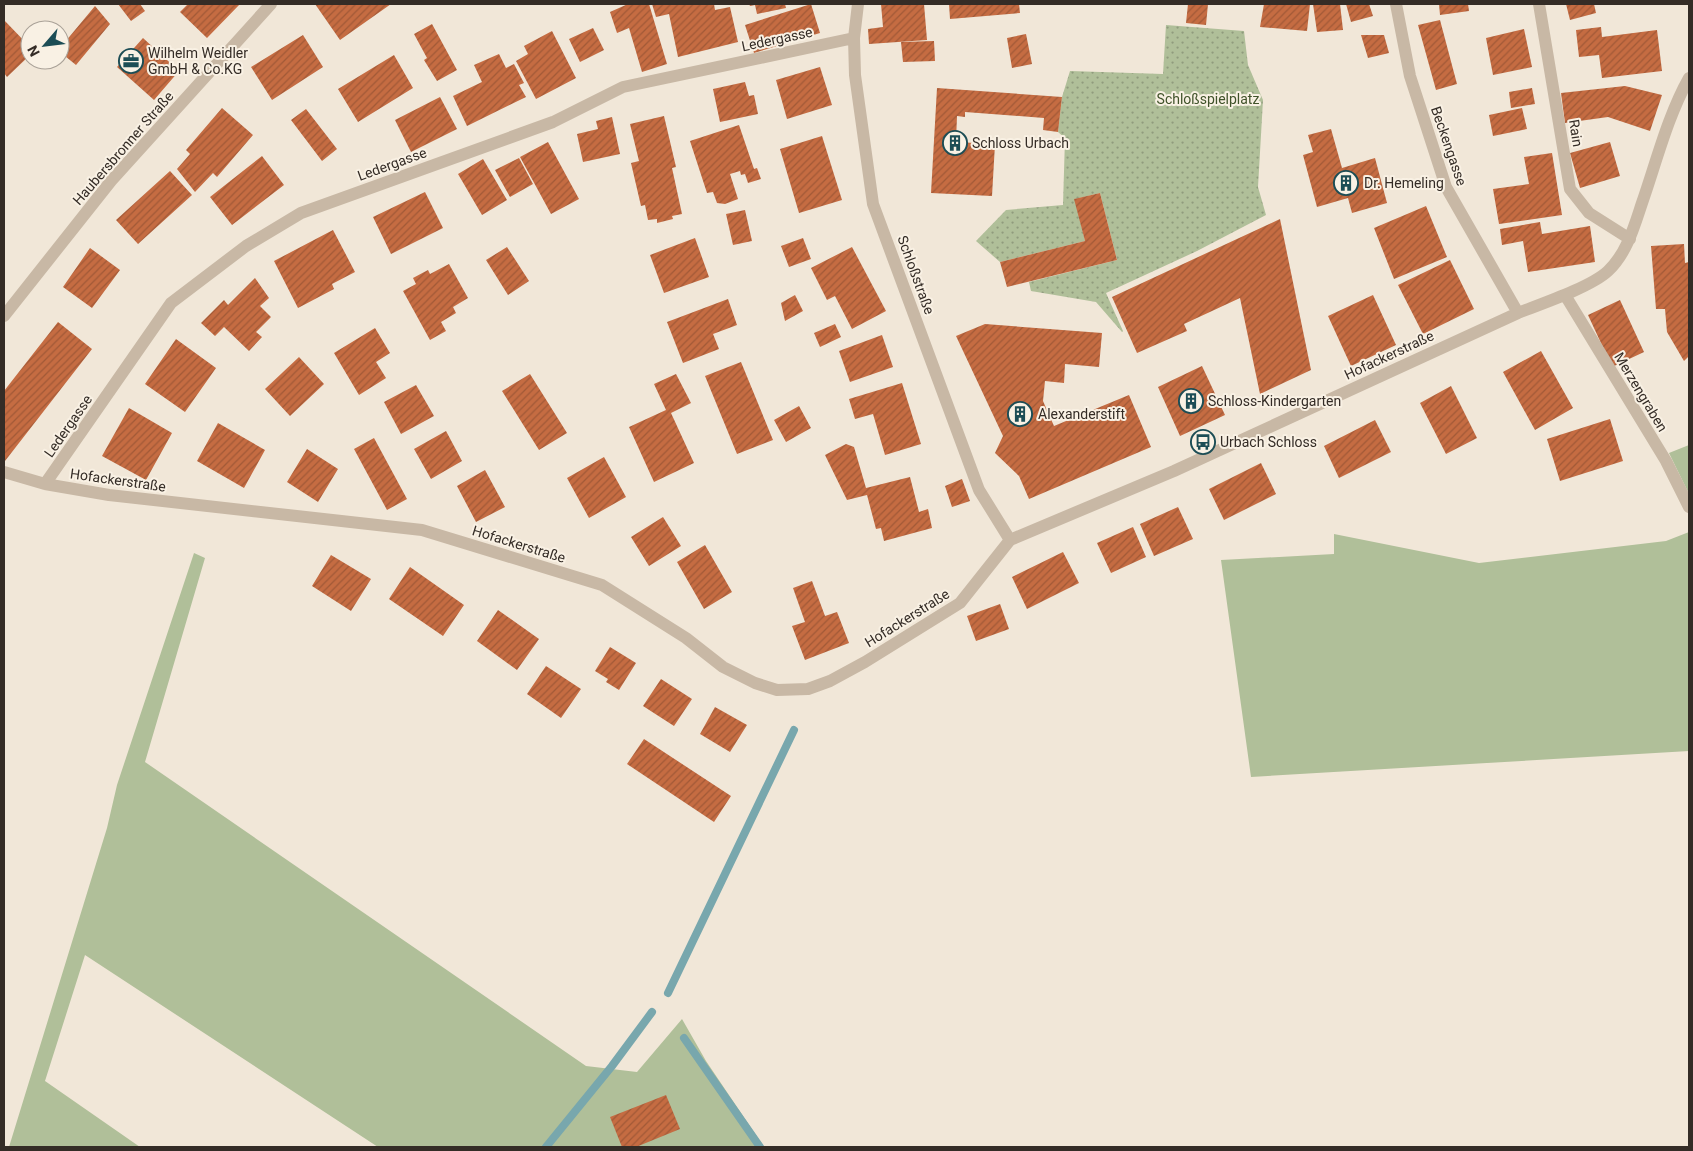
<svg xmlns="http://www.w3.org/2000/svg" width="1693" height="1151" viewBox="0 0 1693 1151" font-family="Roboto,sans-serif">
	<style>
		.grass { fill: #b0bf99 }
		.park { fill: url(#park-dots) }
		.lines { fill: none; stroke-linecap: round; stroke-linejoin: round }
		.stream { stroke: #78a7ad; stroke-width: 8 }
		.building { fill: url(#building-hatch) }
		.minor { stroke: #c8b8a5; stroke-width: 12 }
		.labels { text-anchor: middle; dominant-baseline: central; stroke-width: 4; stroke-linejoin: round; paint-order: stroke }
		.street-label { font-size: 14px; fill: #342c26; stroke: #f9f1e4 }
		.poi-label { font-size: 14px; fill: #342c26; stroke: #f9f1e4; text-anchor: start }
		.park-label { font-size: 14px; fill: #40522a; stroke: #f9f1e4 }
	</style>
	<defs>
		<pattern id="park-dots" width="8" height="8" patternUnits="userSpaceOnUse" patternTransform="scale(1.25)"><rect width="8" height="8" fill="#b0bf99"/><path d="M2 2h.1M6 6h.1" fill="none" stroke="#909b7d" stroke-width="1.8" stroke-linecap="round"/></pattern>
		<pattern id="building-hatch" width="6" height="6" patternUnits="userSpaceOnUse" patternTransform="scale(1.25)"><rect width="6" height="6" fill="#c56c42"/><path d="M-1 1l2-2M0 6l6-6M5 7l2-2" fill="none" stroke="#a15937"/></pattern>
	</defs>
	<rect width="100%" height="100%" fill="#f1e7d8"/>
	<!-- grass -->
	<path class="grass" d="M1689,445V494L1669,453Z
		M1689,532V751L1251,777L1221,560L1334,554V534L1479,563L1666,541Z
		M194,553L205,558L145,762L586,1066L637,1072L682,1019L706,1061L764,1147H378L85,955L45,1081L140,1147H9L107,828L117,785Z"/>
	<!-- park -->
	<path class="park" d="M1166,25L1244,31L1248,65L1263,100L1258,187L1266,215L1197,251L1106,293L1123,331L1122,332L1096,302L1031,291L1029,282L1117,260L1100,193L1075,199L1085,241L1000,262L976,241L1006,210L1063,205L1065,138L1058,132L1062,97L1070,71L1163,74Z"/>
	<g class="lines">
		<!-- stream -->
		<path class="stream" d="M668,993L794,730
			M684,1038L760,1147
			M546,1147L612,1066L652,1012"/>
	</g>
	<!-- building -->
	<path class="building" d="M118,4H140L145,11L131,21Z
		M188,4H240L207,38L180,12Z
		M315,4H391L340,40Z
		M628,4H649L667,64L642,72L629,28L617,33L610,12Z
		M652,4H714L715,10L730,7L738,42L678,57L669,14L656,17Z
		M749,4H785L786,8L757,14L755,5L750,6Z
		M811,4L820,33L754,53L745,25Z
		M881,4H924L927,40L869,44L868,29L883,27Z
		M949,4H1019L1020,13L950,19Z
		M1188,4H1208L1206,25L1186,23Z
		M1264,4H1310L1307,31L1260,27Z
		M1313,4H1340L1343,30L1317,32Z
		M1346,4H1369L1373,16L1351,22Z
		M1439,4H1468L1469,11L1440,15Z
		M1566,4H1594L1596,13L1570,20Z
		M95,6L110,24L76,65L60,52V48Z
		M4,20L30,47V55L7,77L4,73Z
		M1440,20L1457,84L1436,90L1418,25Z
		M432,24L457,70L437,81L424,60L427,58L414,34Z
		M1601,27L1602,37L1657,30L1662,71L1602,78L1599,55L1579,57L1576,30Z
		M593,28L604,50L580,62L569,39Z
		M1524,29L1532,67L1493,75L1486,38Z
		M552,31L576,78L536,99L516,61L528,54L524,46Z
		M1026,34L1032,64L1012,68L1007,38Z
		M303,35L323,67L272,100L251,67Z
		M1361,35H1384L1389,53L1368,58Z
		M143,38L179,71L154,100L117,67Z
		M934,41L935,61L903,62L901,42Z
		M499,54L506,68L514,64L524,83L519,85L526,97L467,126L453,96L482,82L474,65Z
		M394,55L413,88L358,122L338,89Z
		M820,67L832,105L787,119L776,80Z
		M745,82L749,96L754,95L758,114L720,122L713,89Z
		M1625,86L1662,95L1650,131L1608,117L1565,123L1561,93Z
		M937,88L1062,97L1058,132L1043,130L1044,118L965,112V117L957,116L956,142L995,144L992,196L931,193Z
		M1532,88L1535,104L1511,108L1509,92Z
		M440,97L457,129L411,152L395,120Z
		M222,108L253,135L217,177L213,173L195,192L177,169L190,154L186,150Z
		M1522,108L1527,129L1493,136L1489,115Z
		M306,109L337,149L322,161L291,120Z
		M664,116L676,167L672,168L682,214L672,216L673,219L657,223V219L648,220L645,205L641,206L631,163L639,161L630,124Z
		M612,117L620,154L583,162L577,134L598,129L596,121Z
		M739,125L754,169L757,168L761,179L748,183L745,174L741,175L740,171L730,174L738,199L725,204L717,203L713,192L707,193L690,141Z
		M1331,129L1342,168L1375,158L1387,203L1352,213L1348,198L1317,207L1303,155L1313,152L1308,135Z
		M822,136L842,200L799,213L780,149Z
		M548,142L579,199L551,214L520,157Z
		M1610,142L1620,176L1580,188L1570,153Z
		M1552,153L1562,215L1499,224L1493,189L1529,184L1524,157Z
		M262,156L284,185L232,225L210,197Z
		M519,158L533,184L510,197L495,170Z
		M483,159L507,200L482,215L458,174Z
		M170,171L192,195L138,244L116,220Z
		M425,192L443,228L391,254L373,217Z
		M1100,193L1117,260L1007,287L1000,262L1085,241L1074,199Z
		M1426,206L1447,257L1394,279L1374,228Z
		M745,210L752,241L733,245L726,214Z
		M1280,219L1311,370L1260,394L1240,298L1184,324L1187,331L1137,353L1112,297Z
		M1540,222L1542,234L1590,226L1595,262L1528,272L1523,241L1502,245L1500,229Z
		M333,230L355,272L332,284L334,289L298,308L274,261Z
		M695,238L709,277L664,293L650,255Z
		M803,238L811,259L789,267L781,246Z
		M1684,244L1685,263L1689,262V356L1684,361L1667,332L1665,309H1656L1651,246Z
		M507,247L529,281L508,295L486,260Z
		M852,247L886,311L852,329L835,296L827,300L811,268Z
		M90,248L120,270L92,308L63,287Z
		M1450,260L1474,309L1423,334L1398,285Z
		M449,264L468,298L453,307L456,313L441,322L446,331L430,340L403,291L416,284L413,278L428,270L430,274Z
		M255,278L269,298L260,306L271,317L256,332L262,337L249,351L224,327L215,336L201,323L224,300L228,305Z
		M795,295L803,311L785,321L781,303Z
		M1373,295L1396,345L1351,366L1328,316Z
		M728,299L737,325L713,334L719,349L683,363L667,322Z
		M1620,300L1644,352L1612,367L1588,315Z
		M58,322L92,349L5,461L4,391Z
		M835,324L841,337L820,347L814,333Z
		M985,324L1102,333L1099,367L1065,364L1064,383L1045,381L1043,401L1054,426L1129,395L1151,447L1029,499L1019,476L995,453L1003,436L956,336Z
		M375,328L390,353L376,362L386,378L359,395L334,353Z
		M882,335L893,367L850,382L839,351Z
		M176,339L216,368L185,412L145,384Z
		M1541,351L1573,408L1535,430L1503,372Z
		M299,357L324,384L290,416L265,389Z
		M741,362L773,440L737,454L705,376Z
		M1202,366L1225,415L1180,436L1158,387Z
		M530,374L567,433L539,450L502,391Z
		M676,374L691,403L671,413L694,463L654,482L629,427L666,410L654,384Z
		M902,383L921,444L885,455L873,414L855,419L849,399Z
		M416,385L434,416L401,434L384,402Z
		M1451,386L1477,438L1446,454L1420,403Z
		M799,406L811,428L786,442L774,420Z
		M129,408L172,433L146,480L102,456Z
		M1610,419L1623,461L1560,481L1547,439Z
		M1375,420L1391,452L1339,478L1324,446Z
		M218,423L265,450L244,488L197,461Z
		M446,431L462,461L431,479L414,449Z
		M374,438L407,499L387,510L354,449Z
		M846,444L854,447L866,488L910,477L919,512L928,509L932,528L884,541L881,528L876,529L867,495L847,500L825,455Z
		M307,449L338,469L318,502L287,482Z
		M604,457L626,497L589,518L567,478Z
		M1261,463L1276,494L1224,520L1209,489Z
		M485,470L505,507L476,522L457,486Z
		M962,479L970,501L952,507L945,486Z
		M1178,507L1193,539L1154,556L1140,524Z
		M663,517L681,546L649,566L631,537Z
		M1133,527L1146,557L1111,573L1097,543Z
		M705,545L732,592L704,609L677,562Z
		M1063,552L1079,583L1027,609L1012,577Z
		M331,555L371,579L351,611L312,586Z
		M410,567L464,605L443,636L389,599Z
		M812,581L825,616L837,612L849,643L805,660L792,626L805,622L793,588Z
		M1000,604L1009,629L976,641L967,616Z
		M498,610L539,639L517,670L477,641Z
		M610,647L636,663L619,690L606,682L608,679L595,671Z
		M546,666L581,689L561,718L527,694Z
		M661,679L692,699L674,726L643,706Z
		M715,707L747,725L730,752L700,734Z
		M644,739L731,796L714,822L627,764Z
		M666,1095L680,1129L636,1147H622L610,1117Z"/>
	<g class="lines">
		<!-- minor -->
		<path class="minor" d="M858,4L854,38L855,75L873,204L979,490L1010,540
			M1396,4L1410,76L1446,187L1518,313
			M1539,4L1570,189L1589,213L1630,239
			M1565,295L1666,461L1689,507
			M4,316L111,181L271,4
			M4,472L45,484L109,495L422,530L602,585L686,638L723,667L755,683L777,690L808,689L830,681L865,662L960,603L1010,540L1174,471L1518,313C1541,304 1591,287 1608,271C1627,253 1634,227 1642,203C1656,163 1668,115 1689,78
			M45,484L171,303L246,246L301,213L553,122L623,87L854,38"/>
	</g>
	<!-- icons -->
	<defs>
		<symbol id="office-ring" viewBox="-11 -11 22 22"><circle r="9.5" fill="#f9f1e4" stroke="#1c4d55" stroke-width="1.5"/><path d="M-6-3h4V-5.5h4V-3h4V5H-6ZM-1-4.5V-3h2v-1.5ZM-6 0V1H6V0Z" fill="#1c4d55"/></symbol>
		<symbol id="building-ring" viewBox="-11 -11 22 22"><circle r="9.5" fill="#f9f1e4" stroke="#1c4d55" stroke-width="1.5"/><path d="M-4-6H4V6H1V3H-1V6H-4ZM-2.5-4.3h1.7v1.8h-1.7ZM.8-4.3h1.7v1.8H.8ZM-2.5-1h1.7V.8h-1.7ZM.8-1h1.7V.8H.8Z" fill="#1c4d55"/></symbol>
		<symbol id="bus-ring" viewBox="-11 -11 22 22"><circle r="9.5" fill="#f9f1e4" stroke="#1c4d55" stroke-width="1.5"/><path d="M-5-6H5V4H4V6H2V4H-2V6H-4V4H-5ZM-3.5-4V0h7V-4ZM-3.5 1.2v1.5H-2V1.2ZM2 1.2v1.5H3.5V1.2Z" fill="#1c4d55"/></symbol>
	</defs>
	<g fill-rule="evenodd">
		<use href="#office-ring" x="117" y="47" width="28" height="28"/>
		<use href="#building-ring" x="941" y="129" width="28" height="28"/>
		<use href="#building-ring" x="1332" y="169" width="28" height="28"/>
		<use href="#building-ring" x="1177" y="387" width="28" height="28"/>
		<use href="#building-ring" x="1006" y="400" width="28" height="28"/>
		<use href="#bus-ring" x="1189" y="428" width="28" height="28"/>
	</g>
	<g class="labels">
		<!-- street labels -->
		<g class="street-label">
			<text transform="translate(777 39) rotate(-12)">Ledergasse</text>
			<text transform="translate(1576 133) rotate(81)">Rain</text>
			<text transform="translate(1449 146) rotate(71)">Beckengasse</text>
			<text transform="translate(123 148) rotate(-49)">Haubersbronner Straße</text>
			<text transform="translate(392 164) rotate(-20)">Ledergasse</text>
			<text transform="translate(916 275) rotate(70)">Schloßstraße</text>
			<text transform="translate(1389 355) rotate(-25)">Hofackerstraße</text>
			<text transform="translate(1641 392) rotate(59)">Merzengraben</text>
			<text transform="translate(68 426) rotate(-55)">Ledergasse</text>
			<text transform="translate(118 480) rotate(8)">Hofackerstraße</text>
			<text transform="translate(519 544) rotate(17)">Hofackerstraße</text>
			<text transform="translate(907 618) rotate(-32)">Hofackerstraße</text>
		</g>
		<!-- poi labels -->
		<g class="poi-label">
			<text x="148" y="53">Wilhelm Weidler<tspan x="148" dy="16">GmbH &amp; Co.KG</tspan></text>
			<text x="972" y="143">Schloss Urbach</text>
			<text x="1364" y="183">Dr. Hemeling</text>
			<text x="1208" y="401">Schloss-Kindergarten</text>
			<text x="1038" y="414">Alexanderstift</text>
			<text x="1220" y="442">Urbach Schloss</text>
		</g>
		<!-- park labels -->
		<g class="park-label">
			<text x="1208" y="99">Schloßspielplatz</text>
		</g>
	</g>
	<!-- border -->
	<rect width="1693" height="1151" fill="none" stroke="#342c26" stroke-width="10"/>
	<!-- north arrow -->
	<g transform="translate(45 45) rotate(242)"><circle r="24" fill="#f9f1e4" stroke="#aaa298"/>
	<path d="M0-4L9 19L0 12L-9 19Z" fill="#1c4d55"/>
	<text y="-8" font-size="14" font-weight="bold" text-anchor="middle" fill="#342c26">N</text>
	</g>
</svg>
